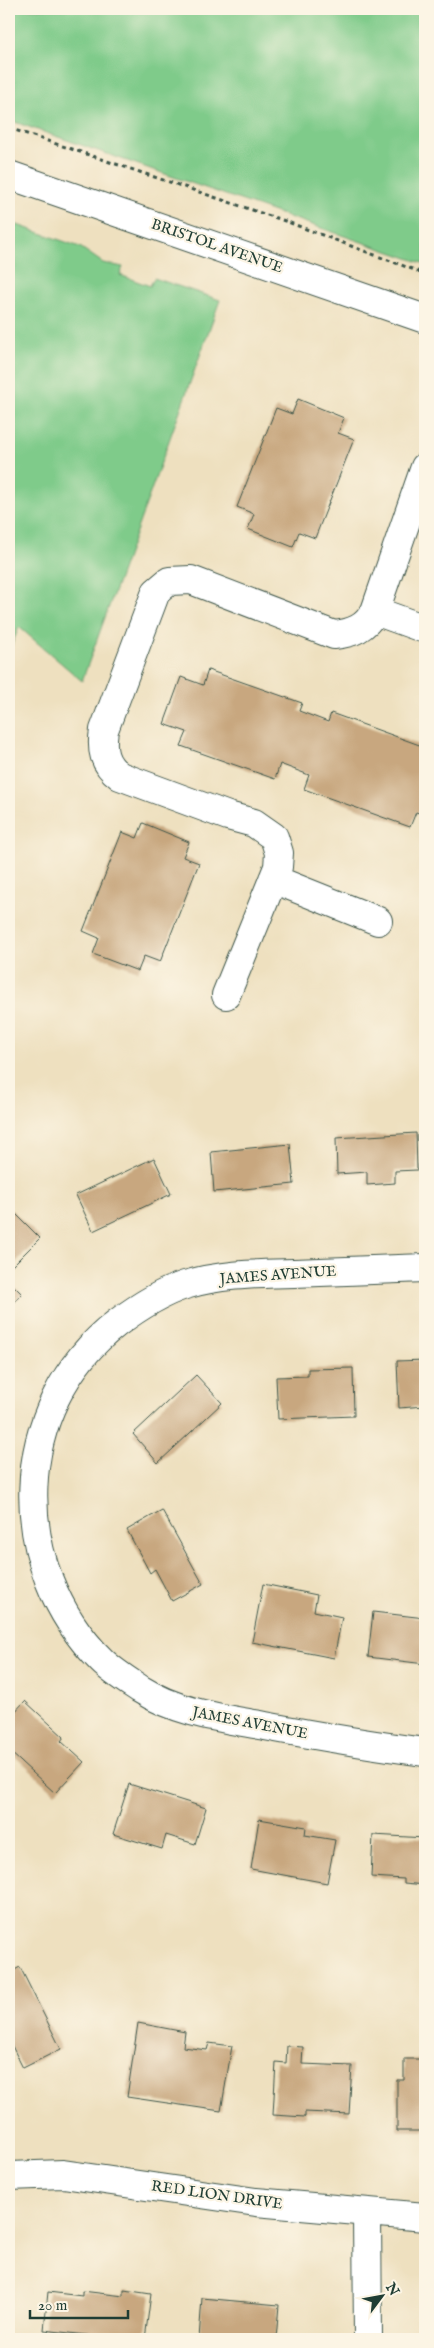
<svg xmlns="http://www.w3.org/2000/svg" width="434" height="2348" viewBox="0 0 434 2348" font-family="'IM FELL English',serif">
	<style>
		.green { fill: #7fcb8a; stroke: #4f845f }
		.building { fill: #c8a77f }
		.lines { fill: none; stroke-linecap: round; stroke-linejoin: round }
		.minor-casing { stroke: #3e5549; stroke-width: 30 }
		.path { stroke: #3e5549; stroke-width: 3; stroke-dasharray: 4 4; stroke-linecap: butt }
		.minor { stroke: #fff; stroke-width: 28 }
		.labels { text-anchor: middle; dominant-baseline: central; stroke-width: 4.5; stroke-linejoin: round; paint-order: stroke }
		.street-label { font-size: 15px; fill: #1f3d34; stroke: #fcf5e5 }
	</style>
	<rect width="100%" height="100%" fill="#fcf5e5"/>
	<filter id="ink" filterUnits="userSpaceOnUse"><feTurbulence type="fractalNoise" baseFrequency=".02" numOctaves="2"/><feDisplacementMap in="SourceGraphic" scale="10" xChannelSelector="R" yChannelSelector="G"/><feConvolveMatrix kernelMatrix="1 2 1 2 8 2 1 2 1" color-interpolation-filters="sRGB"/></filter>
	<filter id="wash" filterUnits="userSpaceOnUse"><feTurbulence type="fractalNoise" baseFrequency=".0096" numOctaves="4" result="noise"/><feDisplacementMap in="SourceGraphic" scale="20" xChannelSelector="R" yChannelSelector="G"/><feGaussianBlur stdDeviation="1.12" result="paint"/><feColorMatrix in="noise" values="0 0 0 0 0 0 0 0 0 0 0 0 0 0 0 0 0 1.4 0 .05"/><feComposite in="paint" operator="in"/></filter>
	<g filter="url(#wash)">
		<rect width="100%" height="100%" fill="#eee0bf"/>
		<!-- green -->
		<path class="green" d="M9,9H425V264L9,120Z
			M9,222L80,247L103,263L123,267L120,275L150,286L154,278L220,300L82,681L19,627L9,652Z"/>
		<g id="blocks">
			<!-- building -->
			<path class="building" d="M298,399L344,418L338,433L354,439L315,538L299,532L293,547L248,529L254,514L237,507L276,408L292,414Z
				M208,670L302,703L299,711L328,722L331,713L425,747V815L416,812L410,827L304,789L309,775L280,764L275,779L181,746L187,732L164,724L181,677L203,685Z
				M143,823L189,842L183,857L199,863L160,962L144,956L138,971L93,954L99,938L83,931L122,832L137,838Z
				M416,1133L417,1170L395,1171V1183L367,1185V1172L337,1174L336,1138Z
				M290,1144L294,1184L214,1192L211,1152Z
				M154,1158L171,1194L93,1231L76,1195Z
				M9,1207L40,1238L9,1269Z
				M9,1281L22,1294L9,1308Z
				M425,1360V1406L399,1408L397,1361Z
				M353,1368L354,1416L278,1419L276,1377L308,1376V1369Z
				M196,1375L222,1403L158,1463L133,1434Z
				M162,1510L203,1584L172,1601L155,1569L150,1573L127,1530Z
				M263,1584L317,1595L314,1611L342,1617L334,1658L252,1642Z
				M373,1612L425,1618V1664L368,1657Z
				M25,1701L64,1737L61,1741L84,1762L55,1793L9,1751V1718Z
				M129,1784L206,1808L195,1844L166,1835L162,1849L113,1834Z
				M259,1819L306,1827L305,1835L335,1840L327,1883L251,1869Z
				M373,1835L425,1838V1885L404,1883V1879L371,1877Z
				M20,1967L61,2049L23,2068L9,2040V1973Z
				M138,2023L185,2032L183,2047L207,2050L209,2043L232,2046L221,2111L127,2097Z
				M287,2046L303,2047L302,2064L352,2066L349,2114L305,2112V2117L273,2115L276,2062L286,2063Z
				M404,2059H425V2131H397V2080H404Z
				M124,2290L151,2294L145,2339H120L44,2330L48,2292L82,2296V2291L124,2296Z
				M202,2298L279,2305L276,2339H199Z"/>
		</g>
	</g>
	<g filter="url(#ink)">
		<use href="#blocks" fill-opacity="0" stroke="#3e5549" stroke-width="1"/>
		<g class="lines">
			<defs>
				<path id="minor" d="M9,175L425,319
					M375,611L425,629
					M273,879L378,921
					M226,995L278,867L279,853L274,837L254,823L228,816L120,776C103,764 101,749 104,730L156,592L169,581L191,580L334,635C353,633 365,628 375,611L425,467
					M425,1268C382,1270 338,1271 294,1273C257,1274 221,1274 185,1285C160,1293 137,1308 117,1323C9,1406 7,1567 102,1661C112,1671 128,1681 140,1689C178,1713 222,1718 265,1726C318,1736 371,1745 425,1752
					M9,2176L63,2174L256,2202L425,2217
					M367,2213L368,2339"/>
			</defs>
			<!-- minor casing -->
			<use href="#minor" class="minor-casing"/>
			<!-- path -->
			<path class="path" d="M9,128L285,221L425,274"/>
			<!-- minor -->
			<use href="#minor" class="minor"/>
		</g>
	</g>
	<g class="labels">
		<!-- street labels -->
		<g class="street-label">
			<text transform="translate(217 246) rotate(19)">BRISTOL AVENUE</text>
			<text transform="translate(278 1275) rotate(-4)">JAMES AVENUE</text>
			<text transform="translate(250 1723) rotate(11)">JAMES AVENUE</text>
			<text transform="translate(217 2195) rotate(8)">RED LION DRIVE</text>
		</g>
	</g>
	<!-- margin -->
	<rect width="434" height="2348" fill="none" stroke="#fcf5e5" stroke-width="30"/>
	<!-- north arrow -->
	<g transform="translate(382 2296) rotate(58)" stroke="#fcf5e5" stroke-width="4" paint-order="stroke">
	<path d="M0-4L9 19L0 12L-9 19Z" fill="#1f3d34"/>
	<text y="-8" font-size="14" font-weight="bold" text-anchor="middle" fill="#1f3d34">N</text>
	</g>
	<!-- scale -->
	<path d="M30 2310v8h98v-8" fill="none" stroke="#1f3d34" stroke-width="2.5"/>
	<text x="38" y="2310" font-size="15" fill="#1f3d34" stroke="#fcf5e5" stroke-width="4" paint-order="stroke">20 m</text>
</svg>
